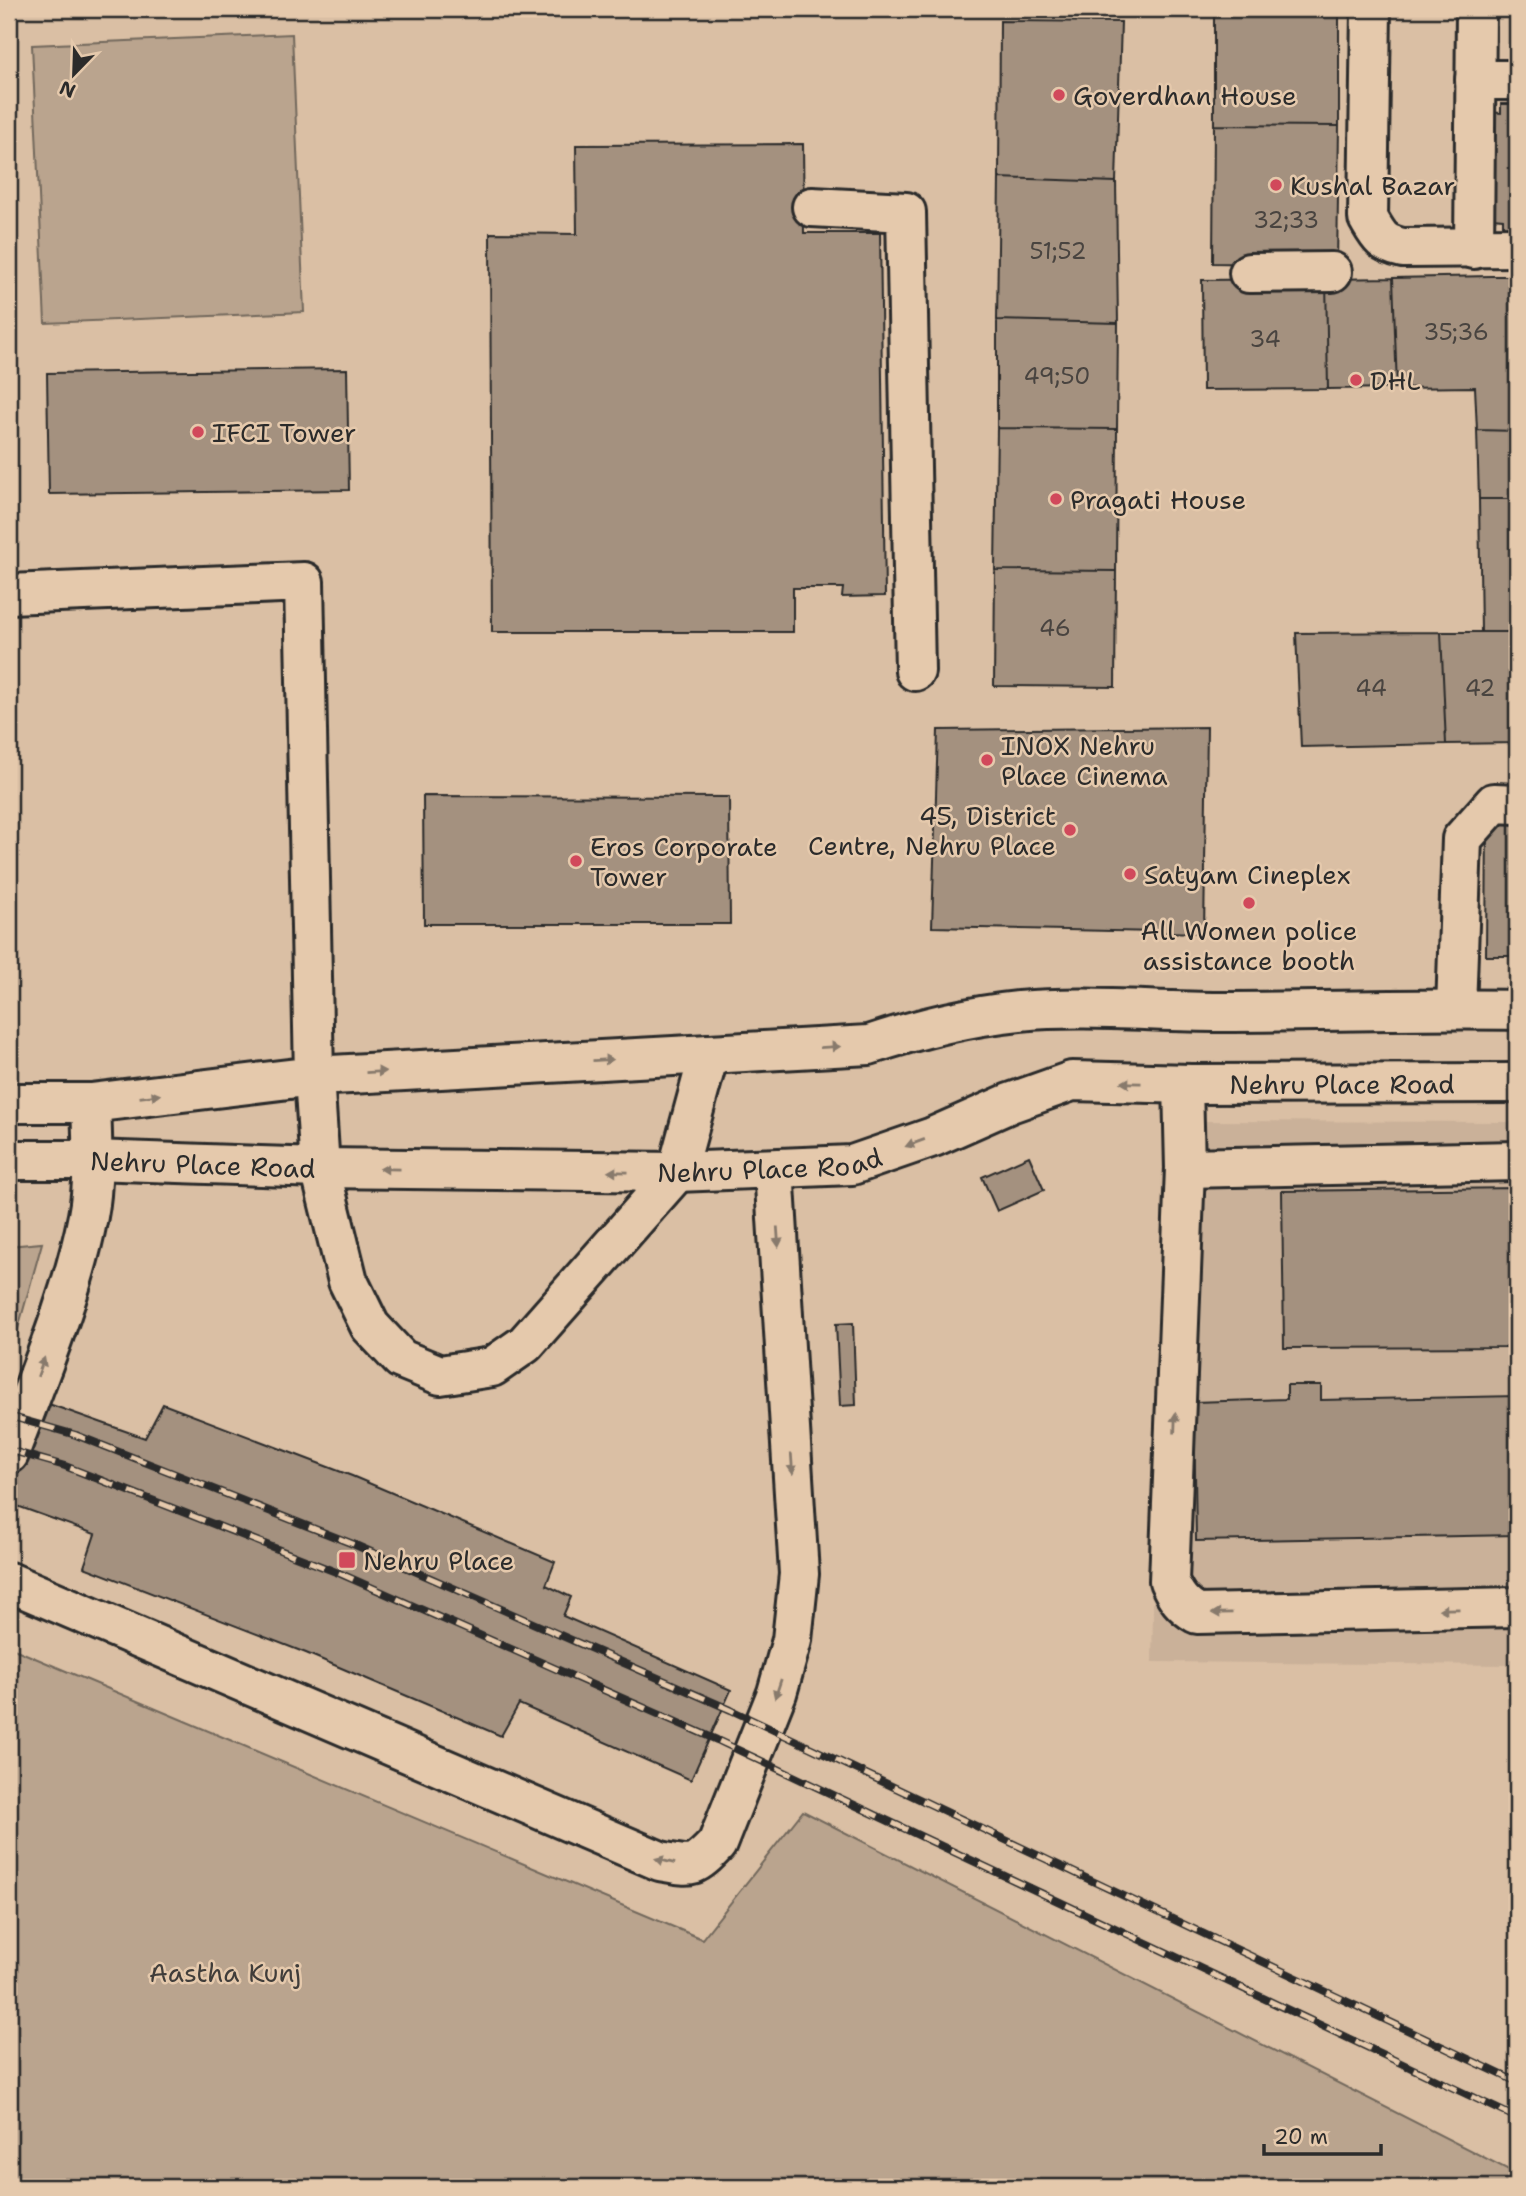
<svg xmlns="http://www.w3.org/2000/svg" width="1526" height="2196" viewBox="0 0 1526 2196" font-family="'Shantell Sans',sans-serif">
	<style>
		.built { fill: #cab199 }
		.green { fill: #baa48e; stroke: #72685c; stroke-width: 2 }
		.building { fill: #a4917f; stroke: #2b2b2b; stroke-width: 2 }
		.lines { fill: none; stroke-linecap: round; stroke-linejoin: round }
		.minor-casing { stroke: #2b2b2b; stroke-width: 44 }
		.minor { stroke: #e5c9ac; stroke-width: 38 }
		.rail-casing { stroke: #2b2b2b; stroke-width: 8 }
		.rail { stroke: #e5c9ac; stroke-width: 5; stroke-dasharray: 16; stroke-linecap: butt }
		.oneway { fill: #887a6c }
		.poi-dot { fill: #d1495b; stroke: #e5c9ac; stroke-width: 2.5 }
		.labels { text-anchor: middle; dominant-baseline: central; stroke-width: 5; stroke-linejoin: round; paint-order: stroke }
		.number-label { font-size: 23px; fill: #494440 }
		.poi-label { font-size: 26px; fill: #2b2b2b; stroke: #e5c9ac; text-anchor: start }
		.street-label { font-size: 26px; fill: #2b2b2b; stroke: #e5c9ac }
		.park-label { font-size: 26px; fill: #403d3a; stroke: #e5c9ac }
	</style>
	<rect width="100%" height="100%" fill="#dabfa4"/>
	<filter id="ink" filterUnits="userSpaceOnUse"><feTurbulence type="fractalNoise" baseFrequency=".0143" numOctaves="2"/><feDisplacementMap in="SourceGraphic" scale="14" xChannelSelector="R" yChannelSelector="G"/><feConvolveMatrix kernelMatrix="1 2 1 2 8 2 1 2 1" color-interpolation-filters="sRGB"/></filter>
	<g filter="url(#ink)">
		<!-- built -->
		<path class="built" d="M1163,1121L1517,1122V1665L1152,1662Z"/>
		<!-- green -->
		<path class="green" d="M292,34L304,312L45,323L32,45Z
			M42,1243L9,1361V1246Z
			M9,1647L702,1939L803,1811L1517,2174V2187H9Z"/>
		<!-- building -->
		<path class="building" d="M1214,9H1339V126L1214,125Z
			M1000,21L1121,22L1116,182L999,178Z
			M1501,104H1517V227H1503V219L1492,218L1489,112L1501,113Z
			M1214,125L1339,126L1337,265L1213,263Z
			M803,144L804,233H880L885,596L842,597L843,588H793V632H492L490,233L577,234L576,145Z
			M999,178L1116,182L1118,323L997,320Z
			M1491,276H1517V431L1477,430L1475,387L1397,388L1393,278Z
			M1393,278L1397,388L1328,389L1326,279Z
			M1326,279L1328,389L1203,390L1202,280Z
			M997,320L1118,323L1117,429L997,428Z
			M347,369L349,490L49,494L47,373Z
			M997,428L1117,429L1116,571L995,570Z
			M1477,430L1517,431V499H1479Z
			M1479,499H1517V632H1481Z
			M995,570L1116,571L1115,687L994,686Z
			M1441,632H1517V743L1446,744Z
			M1441,632L1446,744L1301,747L1296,633Z
			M1207,727L1204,933L932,927L938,730Z
			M423,796L729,797L730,924H424Z
			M1487,817H1517V956H1486Z
			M1029,1156L1044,1190L997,1211L982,1177Z
			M1517,1188V1347L1284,1348L1282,1191Z
			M853,1323L856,1405L840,1406L836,1324Z
			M1287,1385H1321V1400L1517,1396V1535L1196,1541L1194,1402L1287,1399Z
			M9,1390L145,1438L163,1404L352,1476L555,1562L546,1585L571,1597L563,1616L731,1690L691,1780L519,1704L501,1736L306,1653L84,1567L95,1534L9,1503Z"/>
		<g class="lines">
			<defs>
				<g id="minor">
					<path d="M1371,9L1368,218C1379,237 1381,243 1403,248L1517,247"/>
					<path d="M1475,80H1517"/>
					<path d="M812,207L906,212L915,671"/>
					<path d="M1474,249L1476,9"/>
					<path d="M1249,273L1332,272"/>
					<path d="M9,594L304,582L314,1076L320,1168L348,1281L370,1326L401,1359L440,1375L492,1367L525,1344L677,1172L709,1054"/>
					<path d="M1456,1009L1462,839L1494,803L1517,804"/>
					<path d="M1183,1084L1185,1168L1169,1581C1176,1597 1182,1605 1197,1614L1517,1607"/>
					<path d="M9,1103H91L314,1076L869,1045C917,1029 969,1016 1019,1011C1086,1005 1153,1012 1220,1012C1319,1012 1418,1008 1517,1010"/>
					<path id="s1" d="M9,1160H92L320,1168L677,1172L852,1165L933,1137L1010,1103L1072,1081L1191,1084L1517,1083"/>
					<path d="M1185,1168L1517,1161"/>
					<path d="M9,1454C38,1376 72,1298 88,1216C95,1180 92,1140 91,1103"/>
					<path d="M9,1582L660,1861C693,1867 693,1869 717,1844L777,1693L792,1640L799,1574L774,1169"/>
				</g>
			</defs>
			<!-- minor casing -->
			<use href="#minor" class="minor-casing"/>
			<!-- minor -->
			<use href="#minor" class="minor"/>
			<defs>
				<path id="rail" d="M9,1416L76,1435L353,1544L731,1710L1517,2082
					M9,1450L65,1466L341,1574L717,1740L1517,2118"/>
			</defs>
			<!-- rail casing -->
			<use href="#rail" class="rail-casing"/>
			<!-- rail -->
			<use href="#rail" class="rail"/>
		</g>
		<!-- one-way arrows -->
		<defs><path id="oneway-solid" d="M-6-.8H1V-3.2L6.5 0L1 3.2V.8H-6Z" transform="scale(1.75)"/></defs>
		<g class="oneway">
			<use href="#oneway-solid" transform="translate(830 1047) rotate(-3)"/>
			<use href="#oneway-solid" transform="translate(603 1060) rotate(-3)"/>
			<use href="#oneway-solid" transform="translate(376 1072) rotate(-3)"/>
			<use href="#oneway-solid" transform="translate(1131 1083) rotate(-179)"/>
			<use href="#oneway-solid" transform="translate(150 1096) rotate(-7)"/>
			<use href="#oneway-solid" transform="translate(915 1143) rotate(160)"/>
			<use href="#oneway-solid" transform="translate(390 1169) rotate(-179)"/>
			<use href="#oneway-solid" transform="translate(618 1172) rotate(-179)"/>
			<use href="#oneway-solid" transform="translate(778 1237) rotate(86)"/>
			<use href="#oneway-solid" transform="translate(41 1367) rotate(-70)"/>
			<use href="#oneway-solid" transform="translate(1175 1423) rotate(-88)"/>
			<use href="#oneway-solid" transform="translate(792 1464) rotate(86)"/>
			<use href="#oneway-solid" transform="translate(1449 1609) rotate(179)"/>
			<use href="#oneway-solid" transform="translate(1222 1613) rotate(179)"/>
			<use href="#oneway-solid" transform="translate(778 1689) rotate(108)"/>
			<use href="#oneway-solid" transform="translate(665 1861) rotate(-166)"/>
		</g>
	</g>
	<!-- markers -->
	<g class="poi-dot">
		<circle cx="1059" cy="95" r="7"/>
		<circle cx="1276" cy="185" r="7"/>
		<circle cx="1356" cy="380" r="7"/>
		<circle cx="198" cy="432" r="7"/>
		<circle cx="1056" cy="499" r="7"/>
		<circle cx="987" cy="760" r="7"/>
		<circle cx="1070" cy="830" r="7"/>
		<circle cx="576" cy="861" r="7"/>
		<circle cx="1130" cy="874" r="7"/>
		<circle cx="1249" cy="903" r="7"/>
		<rect x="338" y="1551" width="18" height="18" rx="3.5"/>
	</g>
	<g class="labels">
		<!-- number labels -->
		<g class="number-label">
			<text x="1286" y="220">32;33</text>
			<text x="1058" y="251">51;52</text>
			<text x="1456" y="332">35;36</text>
			<text x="1265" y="339">34</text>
			<text x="1057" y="376">49;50</text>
			<text x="1055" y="628">46</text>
			<text x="1371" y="688">44</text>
			<text x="1480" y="688">42</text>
		</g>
		<!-- poi labels -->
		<g class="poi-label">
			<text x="1073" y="95">Goverdhan House</text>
			<text x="1290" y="185">Kushal Bazar</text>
			<text x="1370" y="380">DHL</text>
			<text x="212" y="432">IFCI Tower</text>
			<text x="1070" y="499">Pragati House</text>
			<text x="1001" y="745">INOX Nehru<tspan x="1001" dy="30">Place Cinema</tspan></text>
			<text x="1056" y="815" text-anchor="end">45, District<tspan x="1056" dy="30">Centre, Nehru Place</tspan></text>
			<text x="590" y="846">Eros Corporate<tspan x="590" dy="30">Tower</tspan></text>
			<text x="1144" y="874">Satyam Cineplex</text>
			<text x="1249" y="930" text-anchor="middle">All Women police<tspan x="1249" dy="30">assistance booth</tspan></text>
			<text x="363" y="1560">Nehru Place</text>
		</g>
		<!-- street labels -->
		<g class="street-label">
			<text stroke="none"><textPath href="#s1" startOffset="1349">Nehru Place Road</textPath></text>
			<text stroke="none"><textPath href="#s1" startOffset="761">Nehru Place Road</textPath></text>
			<text stroke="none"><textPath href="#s1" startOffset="194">Nehru Place Road</textPath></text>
		</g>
		<!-- park labels -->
		<g class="park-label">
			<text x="225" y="1972">Aastha Kunj</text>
		</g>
	</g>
	<!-- margin -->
	<rect width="1526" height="2196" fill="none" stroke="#e5c9ac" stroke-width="35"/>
	<rect x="18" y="18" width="1491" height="2161" fill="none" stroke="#2b2b2b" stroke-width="2.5" filter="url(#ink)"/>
	<!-- north arrow -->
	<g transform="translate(74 74) rotate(203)" stroke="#e5c9ac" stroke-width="5" paint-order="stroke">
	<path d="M0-5L12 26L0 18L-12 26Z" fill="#2b2b2b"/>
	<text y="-10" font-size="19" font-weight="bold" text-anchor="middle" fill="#2b2b2b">N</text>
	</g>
	<!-- scale -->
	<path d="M1264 2144v10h117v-10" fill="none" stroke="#2b2b2b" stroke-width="3.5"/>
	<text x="1274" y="2144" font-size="21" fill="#2b2b2b" stroke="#e5c9ac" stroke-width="5" paint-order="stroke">20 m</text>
</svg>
